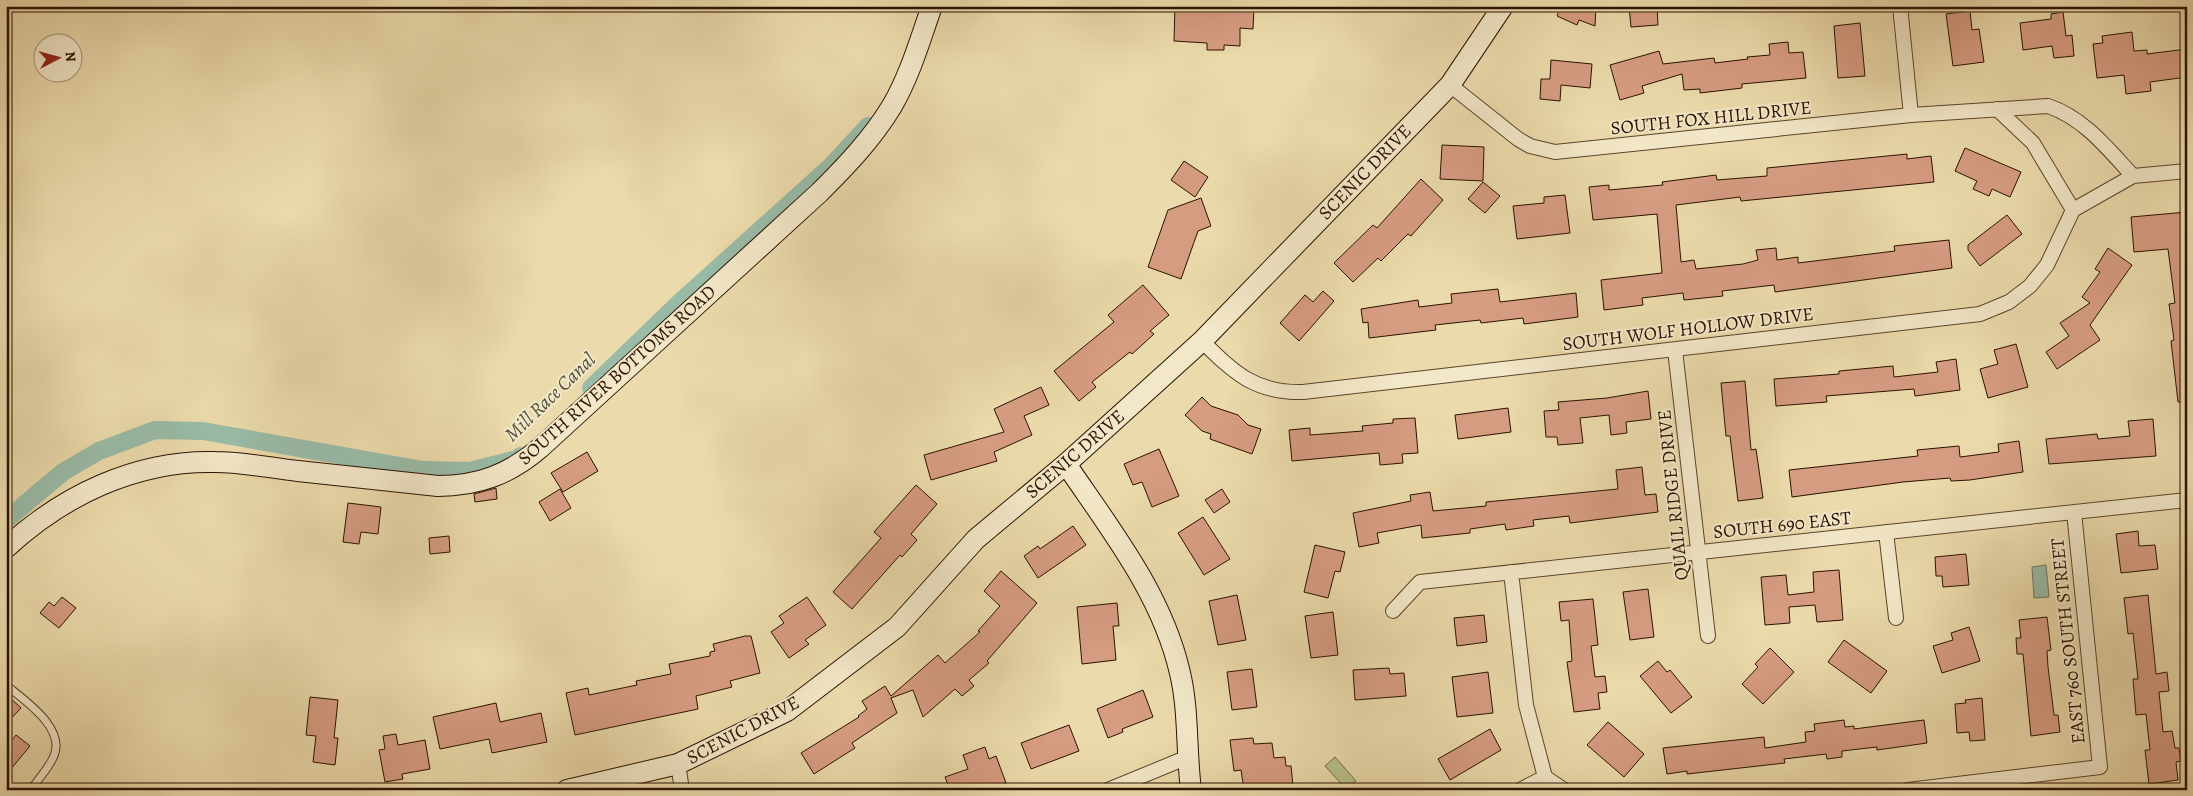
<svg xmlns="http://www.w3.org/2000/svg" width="2193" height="796" viewBox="0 0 2193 796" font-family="Alegreya,serif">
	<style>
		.green { fill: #b6c08a; stroke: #706945 }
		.water { fill: #99bba7; stroke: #6d7764 }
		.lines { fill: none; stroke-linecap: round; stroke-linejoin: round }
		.canal { stroke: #99bba7; stroke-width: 18 }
		.building { fill: #d69c82; stroke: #2a1200 }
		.lane-casing { stroke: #5a442b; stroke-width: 9 }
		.street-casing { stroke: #5a442b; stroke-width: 16 }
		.secondary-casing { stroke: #2a1200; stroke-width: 22 }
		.lane { stroke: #f2e7c8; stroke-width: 7 }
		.street { stroke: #f2e7c8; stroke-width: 14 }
		.secondary { stroke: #f2e7c8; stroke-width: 20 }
		.labels { text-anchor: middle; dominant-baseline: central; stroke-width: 4; stroke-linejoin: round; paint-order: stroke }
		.street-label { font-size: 19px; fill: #2a1200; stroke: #f2e7c8 }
		.water-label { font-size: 20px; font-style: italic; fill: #514d3a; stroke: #f2e7c8 }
	</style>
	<rect width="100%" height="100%" fill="#ebdaab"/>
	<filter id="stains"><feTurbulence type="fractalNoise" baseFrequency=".004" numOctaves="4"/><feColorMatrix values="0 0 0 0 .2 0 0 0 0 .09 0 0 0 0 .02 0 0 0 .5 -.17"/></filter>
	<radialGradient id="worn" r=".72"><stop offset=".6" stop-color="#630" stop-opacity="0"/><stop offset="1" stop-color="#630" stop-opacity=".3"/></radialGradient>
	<!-- green -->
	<path class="green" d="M1335,757L1356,781L1347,790L1325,766Z"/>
	<!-- water -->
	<path class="water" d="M2046,565L2049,597L2034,598L2032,567Z"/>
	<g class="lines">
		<!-- canal -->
		<path class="canal" d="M591,388L678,304L830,167L868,126
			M6,520L63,472L99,451L155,430L203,431L423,470L470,471L517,459L520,456"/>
	</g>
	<!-- building -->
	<path class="building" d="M1175,6H1254L1253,29L1240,28V46L1224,45V50H1207V43L1174,41Z
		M1548,6H1596L1595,26L1579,20L1577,25L1557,16L1559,11Z
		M1629,6H1657L1658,25L1631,27Z
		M1970,11L1972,30L1979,29L1984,62L1953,66L1946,14Z
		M2063,12L2066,36L2072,35L2074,56L2054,58L2052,46L2023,50L2020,23L2051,19V14Z
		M1860,23L1865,76L1838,78L1834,26Z
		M2132,32L2134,51L2147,50V54L2187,49V77L2150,82L2151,91L2126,94L2124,75L2097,78L2093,44L2103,43L2102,36Z
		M1788,42L1789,53L1803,52L1806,78L1742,84V88L1700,93V89L1684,90L1682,74L1642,86L1644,93L1620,100L1610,65L1659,51L1663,64L1714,58L1715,63L1748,59L1747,57L1770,55L1769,44Z
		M1551,60L1592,64L1590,88L1561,85L1560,101L1540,99L1541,79H1550Z
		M1442,145L1484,147L1483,181L1440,179Z
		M1965,148L2021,172L2010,197L1992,189L1989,196L1973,189L1977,181L1955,171Z
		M1907,154V159L1931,156L1934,182L1741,201L1740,197L1676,205L1681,262L1694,260L1696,269L1743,264L1758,260L1756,250L1776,248L1777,260L1798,257V263L1895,251L1894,246L1949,240L1952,268L1775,292L1774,285L1722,291L1723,296L1684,300L1683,293L1642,298L1643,305L1604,310L1601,280L1662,273L1657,214L1593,220L1589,187L1609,185V190L1663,185L1662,182L1716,175L1717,180L1767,176V168Z
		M1184,161L1208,177L1195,197L1171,180Z
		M1421,179L1443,200L1411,236L1408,234L1381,261L1378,258L1353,282L1334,263L1373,225L1377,228Z
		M1483,182L1500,196L1485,213L1468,199Z
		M1565,195L1570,233L1517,239L1513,206L1544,203V197Z
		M1201,198L1211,226L1198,231L1181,279L1148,267L1168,210Z
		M2187,212V401L2178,402L2171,341L2174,340L2169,304L2175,303L2168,249L2134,252L2131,217Z
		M2007,215L2022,234L1980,266L1968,250V245Z
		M2108,248L2132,265L2090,325L2100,340L2057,369L2046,352L2069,336L2060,323L2090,303L2082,297L2100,272L2095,269Z
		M1143,285L1169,315L1150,331L1154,334L1132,354L1130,352L1092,382L1096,387L1079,401L1054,371L1114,322L1108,315Z
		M1498,289L1500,302L1576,293L1578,317L1524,324L1523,318L1481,323L1480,320L1435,325L1436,330L1369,338L1368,322L1363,323L1361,309L1418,300L1419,307L1452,303L1451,294Z
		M1323,291L1334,301L1299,341L1280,323L1305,295L1313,302Z
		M2016,344L2028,387L1988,398L1980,369L1998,364L1994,350Z
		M1956,359L1960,390L1915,396L1914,389L1826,396L1827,402L1776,406L1774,379L1839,374V371L1893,366L1894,377L1938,372L1936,362Z
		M1745,381L1751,450L1756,449L1763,498L1738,501L1730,436H1726L1721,383Z
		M1041,387L1049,405L1024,416L1032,435L994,452L997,461L931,480L924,455L1004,432L994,409Z
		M1648,391L1651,419L1626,422L1627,433L1611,435L1609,415L1580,418L1583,443L1558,445L1557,437H1546L1544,411L1559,410L1558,402L1607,398Z
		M1202,397L1211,406L1238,415L1248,425L1261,429L1252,454L1210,439L1211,434L1202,431L1185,415Z
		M1508,408L1511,432L1458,439L1455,415Z
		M1415,418L1418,453L1402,454L1403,463L1380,465L1379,453L1292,461L1289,430L1310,428V435L1363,431L1362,426L1393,423V419Z
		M2153,419L2156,456L2049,464L2046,439L2097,434L2098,439L2130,436L2128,421Z
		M2019,441L2023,472L1970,480L1951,481L1950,478L1903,482L1792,497L1789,470L1918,456L1917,450L1959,446L1960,457L1999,452L1998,444Z
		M1159,449L1179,496L1152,507L1142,482L1133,485L1124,464Z
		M587,452L598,471L563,492L551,473Z
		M1642,467L1645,495L1656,494L1658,512L1570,523L1569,516L1533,520L1534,526L1506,530L1505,524L1470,529V533L1422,538L1421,525L1377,533L1379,543L1359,547L1353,513L1411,501L1410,495L1430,492L1433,511L1486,506V502L1618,489L1616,470Z
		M916,485L937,504L911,534L917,540L902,557L900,555L852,609L833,592L881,538L874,532Z
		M496,488L497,499L475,502L474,494Z
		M560,489L571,508L550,521L539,502Z
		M1222,489L1230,502L1214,513L1205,500Z
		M348,503L381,507L378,534L361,532L359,544L343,542Z
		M1203,517L1230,559L1204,575L1178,533Z
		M1073,526L1086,545L1038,578L1024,556L1038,546L1040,549Z
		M2138,531L2139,546L2155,545L2158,569L2121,573L2116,534Z
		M449,536L450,552L430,554L429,538Z
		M1315,545L1345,552L1340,572L1335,571L1328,598L1304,592Z
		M1966,554L1969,585L1943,587L1942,576H1936L1935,557Z
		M1839,570L1843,620L1817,622L1815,605L1789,607L1790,623L1765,625L1761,577L1786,575L1788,595L1814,592L1813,572Z
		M1001,571L1037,603L987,661L989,663L969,680L974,686L962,696L955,689L923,717L913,690L891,698L897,713L852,743L855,748L814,774L801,753L859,717L858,716L867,709L862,701L885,686L891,696L938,655L945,663L980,632L978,631L1000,606L984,591Z
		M1648,589L1654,637L1630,640L1623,592Z
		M1237,595L1246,640L1218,645L1209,601Z
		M2148,595L2156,674L2167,672L2169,691L2159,692L2163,732L2172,731L2175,748H2179L2181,761L2176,762L2178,780L2149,784L2145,750H2150L2146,714L2136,715L2133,679H2138L2133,633L2128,634L2124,598Z
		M62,597L76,608L59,628L40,613L49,602L54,606Z
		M807,597L826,625L805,640L809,644L789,658L771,632L784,623L779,616Z
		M1593,599L1598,645L1591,646L1595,677L1605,676L1607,692L1598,693L1600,709L1574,712L1567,662L1572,661L1569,620L1561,621L1559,602Z
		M1117,603L1119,626H1113L1116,660L1082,664L1077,607Z
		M1333,612L1338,655L1311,658L1305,616Z
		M1484,615L1487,642L1457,646L1454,618Z
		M2047,617L2051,650L2047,651L2048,667L2054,715H2058L2060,732L2031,736L2023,654H2017L2016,638H2021L2019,620Z
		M1969,627L1980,661L1942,673L1933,646L1953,640L1951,633Z
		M745,636H751L760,673L730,681L732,687L696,696L698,709L575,735L566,693L588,688L589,695L637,685L636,681L671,674L669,664L710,656V652L715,651L713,644Z
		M1844,640L1887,671L1871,693L1828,662Z
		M1770,648L1794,672L1763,704L1742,684L1758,667L1755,664Z
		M1658,661L1667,672L1670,670L1692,697L1671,713L1640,676Z
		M1389,668L1390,674L1404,673L1406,696L1355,700L1353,670Z
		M1252,669L1257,707L1232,710L1227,672Z
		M1488,672L1493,713L1457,717L1452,677Z
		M1143,690L1153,717L1122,729L1123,732L1108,738L1097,709Z
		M6,694L21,708L6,724Z
		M310,697L338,700L334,738H338L335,765L313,762L316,736L306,735Z
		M1982,698L1985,740L1970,741L1969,732L1957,733L1955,704L1966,703L1965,700Z
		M496,703L500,722L541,713L547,742L492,753L489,739L440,749L433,717Z
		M1844,720L1845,727L1854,726V729L1924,720L1927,743L1877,750V747L1842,751V757L1827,759L1826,754L1784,759L1785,763L1687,774V771L1667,774L1663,748L1764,737L1765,748L1806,742L1805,732L1815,731L1814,724Z
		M1608,722L1644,754L1624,777L1587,745Z
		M1069,725L1079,751L1031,769L1021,743Z
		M1490,729L1501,750L1450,780L1438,759Z
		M396,734L398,745L425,740L430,769L402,774L403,779L385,782L379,750L385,749L383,736Z
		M16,735L30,746L6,775V747Z
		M1253,738L1254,744L1272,743L1274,758L1285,757L1286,766H1291L1293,786L1244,790L1241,770L1234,771L1230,740Z
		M985,747L989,759L996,756L1006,783L989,790H950L945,777L968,769L963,755Z"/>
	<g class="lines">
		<defs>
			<path id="lane" d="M6,685C24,700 68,729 53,758C48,769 38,779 31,790"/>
			<path id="street" d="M1900,6L1911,115
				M1450,85L1518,139L1530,146L1555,152L1911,115L2048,106C2084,118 2108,149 2133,176
				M1997,109L2033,143L2073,210
				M1202,341C1234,373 1255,393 1303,392L1980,314L2009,302L2030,286L2047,265L2073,210L2133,176L2187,171
				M1675,350L1708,636
				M1886,532L1896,618
				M1511,572L1526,705L1545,777
				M1393,611L1420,582L2187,500
				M678,764L682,790
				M1545,777L1564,790
				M1108,790L1188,757
				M1520,790L1545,777
				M1908,790L2100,767L2074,512"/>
			<path id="secondary" d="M1066,464C1110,529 1162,594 1180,673C1189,711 1186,751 1191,790
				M6,548C63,495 137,460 215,462C243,462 271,468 298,471C345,476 392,481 438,486C478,486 510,474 540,448L820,192C847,165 872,139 892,106C910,75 920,40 932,6
				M567,790L678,764L787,711L897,627L976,539L1066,464L1202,341L1450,85L1503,6"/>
		</defs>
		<!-- lane casing -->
		<use href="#lane" class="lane-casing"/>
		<!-- street casing -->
		<use href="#street" class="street-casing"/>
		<!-- secondary casing -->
		<use href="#secondary" class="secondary-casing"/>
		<!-- lane -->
		<use href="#lane" class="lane"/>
		<!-- street -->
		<use href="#street" class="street"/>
		<!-- secondary -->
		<use href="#secondary" class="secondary"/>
	</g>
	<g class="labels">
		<!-- street labels -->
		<g class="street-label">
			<text transform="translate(1711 118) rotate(-6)">SOUTH FOX HILL DRIVE</text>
			<text transform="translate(1365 172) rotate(-46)">SCENIC DRIVE</text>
			<text transform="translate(1688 329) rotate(-7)">SOUTH WOLF HOLLOW DRIVE</text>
			<text transform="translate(617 375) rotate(-42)">SOUTH RIVER BOTTOMS ROAD</text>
			<text transform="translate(1075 454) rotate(-41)">SCENIC DRIVE</text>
			<text transform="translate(1673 495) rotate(-96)">QUAIL RIDGE DRIVE</text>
			<text transform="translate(1782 525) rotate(-6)">SOUTH 690 EAST</text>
			<text transform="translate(2068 641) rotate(-96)">EAST 760 SOUTH STREET</text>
			<text transform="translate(743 730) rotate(-28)">SCENIC DRIVE</text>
		</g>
		<!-- water labels -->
		<g class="water-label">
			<text transform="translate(550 397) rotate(-44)">Mill Race Canal</text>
		</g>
	</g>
	<!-- margin -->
	<rect width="2193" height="796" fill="none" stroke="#ebdaab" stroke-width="25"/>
	<rect x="8" y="8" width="2178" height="781" fill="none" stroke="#2a1200" stroke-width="2.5"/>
	<rect x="12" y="12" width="2168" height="771" fill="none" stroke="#2a1200"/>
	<!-- north arrow -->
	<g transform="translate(58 58) rotate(84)"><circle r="24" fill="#f2e7c8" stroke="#a29278"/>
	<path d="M0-4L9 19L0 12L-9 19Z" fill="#8f2418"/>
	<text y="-8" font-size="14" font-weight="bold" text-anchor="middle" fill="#2a1200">N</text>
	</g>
	<rect width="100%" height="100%" filter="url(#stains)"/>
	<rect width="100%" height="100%" fill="url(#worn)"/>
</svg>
